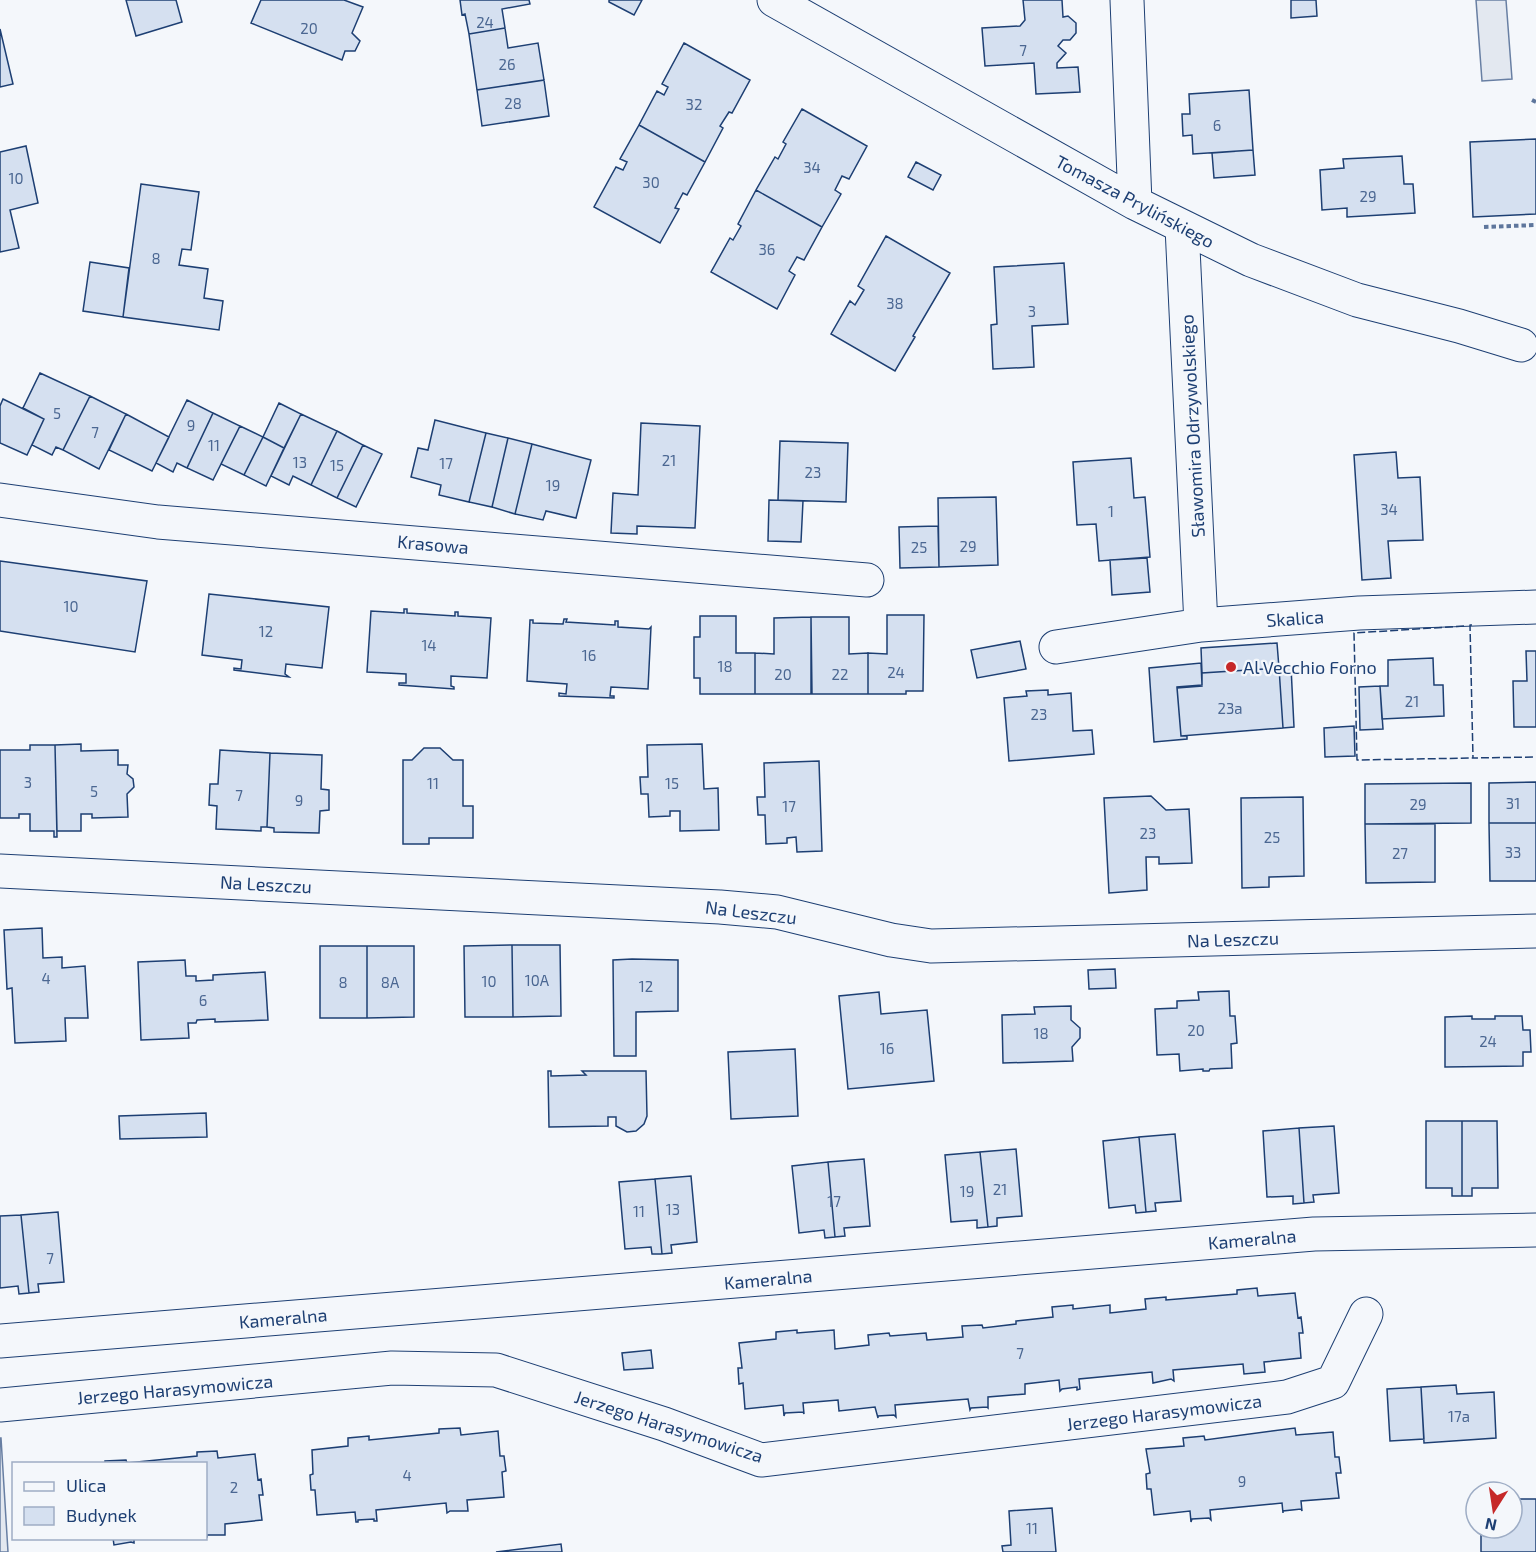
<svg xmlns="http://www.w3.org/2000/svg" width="1536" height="1552" viewBox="0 0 1536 1552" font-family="'Exo 2',sans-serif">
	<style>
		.parking { fill: #e3e8f0; stroke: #687fa3; stroke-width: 1.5 }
		.building { fill: #d5e0f0; stroke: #1d3f73; stroke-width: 1.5 }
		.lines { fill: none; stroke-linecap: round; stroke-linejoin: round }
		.minor-casing { stroke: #1d3f73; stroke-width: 35 }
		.path { stroke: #5e769c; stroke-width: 4; stroke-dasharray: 4.5 3; stroke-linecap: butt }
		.minor { stroke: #f4f7fb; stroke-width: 33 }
		.fence { stroke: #1d3f73; stroke-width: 1.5; stroke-dasharray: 8 3; stroke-linecap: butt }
		.poi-dot { fill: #c62828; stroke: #f4f7fb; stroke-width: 2 }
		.labels { text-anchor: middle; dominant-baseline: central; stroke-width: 4.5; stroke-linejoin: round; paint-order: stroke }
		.number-label { font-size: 15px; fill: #4b6792 }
		.street-label { font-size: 18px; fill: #1d3f73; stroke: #f4f7fb }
		.poi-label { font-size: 18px; fill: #1d3f73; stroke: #f4f7fb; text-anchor: start }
	</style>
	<rect width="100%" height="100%" fill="#f4f7fb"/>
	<!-- parking -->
	<path class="parking" d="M1476,0H1506L1512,79L1482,81Z
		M0,1438H1L8,1552H0Z"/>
	<!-- building -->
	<path class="building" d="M126,0H176L182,22L136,36Z
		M261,0H344L363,7L352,33L360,41L355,51H345L342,60L251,23Z
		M460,0H529L530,4L502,9L505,28L469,34L465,14L462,15Z
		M609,0H642L634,15L609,2Z
		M1023,0H1062L1063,17L1068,16L1076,23V33L1070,40H1063L1058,46L1066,53L1057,63V68L1078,67L1080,92L1036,94L1034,63L985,66L982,28L1020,26L1025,20Z
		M1291,0H1316L1317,16L1291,18Z
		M505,28L508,48L538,43L544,80L477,90L469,34Z
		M0,29L13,84L0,87Z
		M684,43L750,80L732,113L729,112L720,126L723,128L705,162L639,125L657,91L664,95L668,87L662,84Z
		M544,80L549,116L482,126L477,90Z
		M1249,90L1253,150L1193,154L1192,135L1183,136L1182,114H1190L1189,94Z
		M802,109L867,146L849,179L842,176L835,190L841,194L822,227L756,190L775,157L778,159L786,144L783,142Z
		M639,125L705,162L687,195L683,193L675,208L679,209L660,243L594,207L616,167L623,170L627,162L620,159Z
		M1536,139V214L1473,217L1470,142Z
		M26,146L38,203L10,210L19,248L0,252V152Z
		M1253,150L1255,175L1214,178L1212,153Z
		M1402,156L1404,184H1413L1415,213L1347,217V208L1322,210L1320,170L1344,168L1343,159Z
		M916,162L941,175L933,190L908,177Z
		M141,184L199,192L191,250L182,249L179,265L208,269L204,298L223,301L219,330L123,317Z
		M756,190L822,227L804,260L797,257L789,271L795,275L777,309L711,272L730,238L733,240L741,226L738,224Z
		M886,236L950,273L913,336L915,337L895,371L831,334L850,301L855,305L864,290L858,286Z
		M90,262L129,268L123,317L83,311Z
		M1064,263L1068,324L1032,326L1034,367L993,369L991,325L997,324L994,267Z
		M40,373L90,396L63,450L56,447L52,455L32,445L44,419L23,408Z
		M90,396L126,414L99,469L63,450Z
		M3,399L44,419L27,455L0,443V406Z
		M187,400L213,413L187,468L177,463L173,472L156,463Z
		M279,403L301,414L284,448L263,437Z
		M213,413L240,426L213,480L187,468Z
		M126,414L169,437L152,471L109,450Z
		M301,414L337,431L311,485L293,476L289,485L271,476Z
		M435,420L486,433L469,502L439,495L441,485L411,477L418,448L428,450Z
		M641,423L700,426L695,528L637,526V534L611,533L613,493L638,495Z
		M240,426L263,437L244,475L221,464Z
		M337,431L363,445L337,498L311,485Z
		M486,433L508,438L492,507L469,502Z
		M263,437L284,448L266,486L244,475Z
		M508,438L532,444L515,514L492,507Z
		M780,441L848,443L846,502L778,500Z
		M532,444L591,460L576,518L546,511L543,520L515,514Z
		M363,445L382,454L356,507L337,498Z
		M1396,452L1398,478L1420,477L1423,540L1388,541L1391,578L1362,580L1354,455Z
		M1131,458L1134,498L1145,497L1150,557L1099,561L1096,524L1077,525L1073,462Z
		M996,497L998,565L939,567L938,498Z
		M769,500L803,501L801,542L768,541Z
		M938,526L939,567L900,568L899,527Z
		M1147,558L1150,592L1112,595L1110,560Z
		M0,561L147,581L135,652L0,631Z
		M209,594L329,607L322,668L286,664L285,674L289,677L234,670V668L241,669L242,660L202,655Z
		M404,609H407V613L455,616V612H458V616L491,618L487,678L451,676V686L454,687V689L399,685V683H406V674L367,672L371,611L404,613Z
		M887,615H924L923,691H906V694H868V653L887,654Z
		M700,616H736V653H755V694H700V678H694V637H700Z
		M811,617V694H755V653L774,654V618Z
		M811,617H849V654L868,653V694H812Z
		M564,619H567L566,622L615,625V621H618V627L649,629L651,627L648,689L611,687L610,696H614V698L559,696V693L566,694L567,684L527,681L530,620H533V623L563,624Z
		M1020,641L1026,669L977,678L971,650Z
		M1277,643L1279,668L1202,673L1201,648Z
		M1526,651H1536V727H1514L1513,681H1527Z
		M1433,658L1434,685H1443L1444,716L1382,719L1380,686H1388V660Z
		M1201,663L1202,685L1177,687L1181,736H1187V739L1154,742L1149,668Z
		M1291,667L1294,727L1283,728L1279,668Z
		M1279,668L1283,728L1181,736L1177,688L1202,686V673Z
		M1380,686L1383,729L1360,730L1359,687Z
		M1048,690V695L1071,693L1073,731L1092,730L1094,754L1009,761L1004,698L1027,696L1026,691Z
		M1354,726L1355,756L1325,757L1324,728Z
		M81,744V751L118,750V765H128L127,774L133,779L134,787L127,794L128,817L92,818V814H81V831H57L55,745Z
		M702,744L704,789L718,788L719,830L680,831V811H670V816L649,817L648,794H641L640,777H648L647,745Z
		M30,745H55L57,837H54V831H30V814H19V818H0V750H30Z
		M424,748H440L453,760H463V806H473V838H429V844H403V760H412Z
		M220,750L270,753L267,827H261V831L216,829L217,806L209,805L210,784H218Z
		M270,753L322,755L321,789L329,790V810L320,811L319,833L274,832V828L267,827Z
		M819,761L822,851L797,852L796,837L787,838V843L766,844L765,815H758L757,797H765L764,763Z
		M1536,782V823H1489V783Z
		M1471,783V823L1365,824V784Z
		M1151,796L1166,810L1189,809L1192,863L1159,864V857H1146L1147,890L1109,893L1104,798Z
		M1303,797L1304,876L1269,877V887L1242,888L1241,798Z
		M1489,823H1536V881H1490Z
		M1365,824H1435V882L1366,883Z
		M42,928L43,958L62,957V968L85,966L88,1018H65L66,1041L15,1043L12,988L7,989L4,930Z
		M512,945H560L561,1016L513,1017Z
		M512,945L513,1017H465L464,946Z
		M320,946H367V1018H320Z
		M367,946H414V1017L367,1018Z
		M632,959L678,960V1011L636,1012V1056H614L613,960Z
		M185,960L186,976H196V981L213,980V975L265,972L268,1020L215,1022V1019L197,1020L196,1023H188L189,1038L141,1040L138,962Z
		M1115,969L1116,988L1089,989L1088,970Z
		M1229,991L1230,1016H1235L1237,1043L1231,1044L1232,1068L1210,1069L1209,1071H1203V1069L1180,1071L1179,1054L1157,1055L1155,1009L1177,1008V1001L1199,1000L1198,992Z
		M879,992L881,1014L927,1010L934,1081L848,1089L839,996Z
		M1071,1006V1020L1080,1028V1038L1072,1047L1073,1061L1003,1063L1002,1015L1035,1014L1034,1007Z
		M1472,1016V1019H1495V1016H1522L1523,1030H1530L1531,1052H1523V1066L1445,1067V1017Z
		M795,1049L798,1116L731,1119L728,1052Z
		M548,1071H551V1076L586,1075L582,1071H646L647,1116L644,1124L636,1131L627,1132L616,1126V1117H608V1126L549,1127Z
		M206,1113L207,1137L120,1139L119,1116Z
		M1426,1121H1462V1196H1452V1188H1426Z
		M1462,1121H1497L1498,1188H1472V1196H1462Z
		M1334,1126L1339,1193L1313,1195L1314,1202L1304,1203L1299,1128Z
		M1299,1128L1304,1203L1293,1204V1196L1267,1197L1263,1131Z
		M1175,1134L1181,1201L1155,1203L1156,1211L1146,1212L1139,1137Z
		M1139,1137L1146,1212L1136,1213L1135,1205L1109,1208L1103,1141Z
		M1016,1149L1022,1216L997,1218V1226L988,1227L980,1152Z
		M980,1152L988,1227L977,1228V1220L951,1222L945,1155Z
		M864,1159L870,1226L844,1228L845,1236L835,1237L828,1162Z
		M828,1162L835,1237L825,1238L824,1230L799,1233L792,1166Z
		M691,1176L697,1242L671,1245L672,1253L662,1254L655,1179Z
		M655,1179L662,1254H652L651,1247L625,1249L619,1182Z
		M58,1212L64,1282L38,1284L39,1292L29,1293L21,1215Z
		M21,1215L29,1293L19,1294L18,1286L0,1288V1216Z
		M1257,1288L1258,1296L1295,1293L1298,1318L1301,1317L1303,1333H1299L1301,1358L1264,1362L1265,1372L1244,1374L1243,1364L1173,1370L1174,1381L1171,1379L1153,1383L1152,1372L1079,1379L1080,1389L1077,1390V1387L1062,1389L1060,1391L1059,1380L1025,1384V1394L988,1397V1408L987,1407L971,1408L970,1410L968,1399L895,1405L896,1417L894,1415L878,1416V1418L875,1407L839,1411L838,1400L803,1403L804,1414L803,1412L785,1413L784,1416L783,1405L745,1409L743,1383L739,1384L738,1368H742L739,1343L776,1339V1332L797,1330V1333L834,1330L835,1349L869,1345L868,1335L889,1333L890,1336L926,1333L927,1340L963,1337L962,1326L982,1325L983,1328L1016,1324V1321L1053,1317L1052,1307L1073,1305V1309L1110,1305V1313L1146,1309L1145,1299L1166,1297V1300L1237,1294V1290Z
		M651,1350L653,1368L624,1370L622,1353Z
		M1456,1385L1457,1394L1494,1392L1496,1438L1424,1443L1421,1387Z
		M1421,1387L1424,1439L1390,1441L1387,1389Z
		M460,1428L461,1435L498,1431L500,1456H504L506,1471L502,1472L504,1497L467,1500L468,1511H450L447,1513L446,1503L376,1510L377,1521H374V1519L358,1520V1522H356L355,1512L317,1515L315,1490H311L310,1475L313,1474L312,1450L348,1446V1438L369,1436V1440L439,1433V1429Z
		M1295,1428L1296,1435L1333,1432L1335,1457H1339L1341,1473H1336L1339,1498L1301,1501L1302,1511L1301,1509L1283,1511V1513L1282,1503L1210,1510L1211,1520L1209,1518L1192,1519L1191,1522L1190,1511L1154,1515L1151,1489H1147L1146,1474L1150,1473L1146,1449L1184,1446L1183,1438L1204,1436L1205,1440Z
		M217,1451L218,1458L255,1454L258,1480L261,1479L263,1495H259L262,1520L225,1524V1535H207V1537H206V1464H105V1461L126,1460L127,1463L197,1456V1452Z
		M1512,1499H1536V1552H1481V1528H1512Z
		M1052,1508L1056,1552H1003L1002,1546L1011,1545L1009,1511Z
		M113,1538H134V1543L131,1542L114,1545Z
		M561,1544L562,1552H496Z"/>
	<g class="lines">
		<defs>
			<path id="minor" d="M774,0L1135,203L1251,260L1357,300L1459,326L1521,345
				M1127,0L1135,203
				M1182,227L1201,625
				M0,500L158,522L867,580
				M1056,647L1201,625L1359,613L1536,607
				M0,871L720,907L777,912L891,940L931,946L1536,931
				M0,1341L1314,1234L1536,1230
				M0,1405L392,1368L496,1370L664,1424L761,1460L1287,1397L1333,1382L1366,1314"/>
		</defs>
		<!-- minor casing -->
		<use href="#minor" class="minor-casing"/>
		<!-- path -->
		<path class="path" d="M1532,100L1536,102
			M1484,227L1536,225"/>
		<!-- minor -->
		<use href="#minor" class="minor"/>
		<!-- fence -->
		<path class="fence" d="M1472,625H1470L1473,758L1536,757
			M1464,626L1354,633L1357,760L1473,758"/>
	</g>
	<!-- markers -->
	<circle class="poi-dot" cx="1231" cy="667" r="6"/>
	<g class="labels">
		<!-- number labels -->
		<g class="number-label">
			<text x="485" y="22">24</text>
			<text x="309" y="28">20</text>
			<text x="1023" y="50">7</text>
			<text x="507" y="64">26</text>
			<text x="513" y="103">28</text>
			<text x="694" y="104">32</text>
			<text x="1217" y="125">6</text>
			<text x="812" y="167">34</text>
			<text x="16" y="178">10</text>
			<text x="651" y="182">30</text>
			<text x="1368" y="196">29</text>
			<text x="767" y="249">36</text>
			<text x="156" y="258">8</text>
			<text x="895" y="303">38</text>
			<text x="1032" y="311">3</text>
			<text x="57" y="413">5</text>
			<text x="191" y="425">9</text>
			<text x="95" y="432">7</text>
			<text x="214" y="445">11</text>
			<text x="669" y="460">21</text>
			<text x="300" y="462">13</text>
			<text x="446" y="463">17</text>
			<text x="337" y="465">15</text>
			<text x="813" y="472">23</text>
			<text x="553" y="485">19</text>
			<text x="1389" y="509">34</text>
			<text x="1111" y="511">1</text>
			<text x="968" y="546">29</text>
			<text x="919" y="547">25</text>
			<text x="71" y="606">10</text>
			<text x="266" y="631">12</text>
			<text x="429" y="645">14</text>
			<text x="589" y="655">16</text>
			<text x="725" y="666">18</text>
			<text x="896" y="672">24</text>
			<text x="783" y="674">20</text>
			<text x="840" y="674">22</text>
			<text x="1412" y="701">21</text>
			<text x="1230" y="708">23a</text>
			<text x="1039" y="714">23</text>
			<text x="28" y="782">3</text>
			<text x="433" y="783">11</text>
			<text x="672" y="783">15</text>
			<text x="94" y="791">5</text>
			<text x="239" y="795">7</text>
			<text x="299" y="800">9</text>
			<text x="1513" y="803">31</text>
			<text x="1418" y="804">29</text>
			<text x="789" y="806">17</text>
			<text x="1148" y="833">23</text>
			<text x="1272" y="837">25</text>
			<text x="1513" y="852">33</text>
			<text x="1400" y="853">27</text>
			<text x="46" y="978">4</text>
			<text x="537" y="980">10A</text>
			<text x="489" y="981">10</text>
			<text x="343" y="982">8</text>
			<text x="390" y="982">8A</text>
			<text x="646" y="986">12</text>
			<text x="203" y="1000">6</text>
			<text x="1196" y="1030">20</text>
			<text x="1041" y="1033">18</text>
			<text x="1488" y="1041">24</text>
			<text x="887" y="1048">16</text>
			<text x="1000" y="1189">21</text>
			<text x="967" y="1191">19</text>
			<text x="834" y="1201">17</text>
			<text x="673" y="1209">13</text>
			<text x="639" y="1211">11</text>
			<text x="50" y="1258">7</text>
			<text x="1020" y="1353">7</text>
			<text x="1459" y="1416">17a</text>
			<text x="407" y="1475">4</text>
			<text x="1242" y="1481">9</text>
			<text x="234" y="1487">2</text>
			<text x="1032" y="1528">11</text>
		</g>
		<!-- street labels -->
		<g class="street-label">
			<text transform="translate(1135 201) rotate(28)">Tomasza Prylińskiego</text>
			<text transform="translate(1192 426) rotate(-93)">Sławomira Odrzywolskiego</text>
			<text transform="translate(433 544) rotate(5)">Krasowa</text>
			<text transform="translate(1295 618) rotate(-4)">Skalica</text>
			<text transform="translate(266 884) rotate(3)">Na Leszczu</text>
			<text transform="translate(751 912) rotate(7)">Na Leszczu</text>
			<text transform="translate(1233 939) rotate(-2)">Na Leszczu</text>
			<text transform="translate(1252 1239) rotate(-5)">Kameralna</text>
			<text transform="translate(768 1279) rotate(-5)">Kameralna</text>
			<text transform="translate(283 1318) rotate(-5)">Kameralna</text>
			<text transform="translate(175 1389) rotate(-5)">Jerzego Harasymowicza</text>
			<text transform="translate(1164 1412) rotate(-7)">Jerzego Harasymowicza</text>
			<text transform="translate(669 1426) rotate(18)">Jerzego Harasymowicza</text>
		</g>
		<!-- poi labels -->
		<g class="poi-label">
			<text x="1243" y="667">Al Vecchio Forno</text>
		</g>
	</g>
	<!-- legend -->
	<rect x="12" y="1462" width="195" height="78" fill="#f4f7fb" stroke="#9eadc5" stroke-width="1.5"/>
	<rect x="24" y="1482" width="30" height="9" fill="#f4f7fb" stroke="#9eadc5" stroke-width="1.5"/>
	<text x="66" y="1492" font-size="18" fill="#1d3f73">Ulica</text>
	<rect x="24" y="1507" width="30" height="18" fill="#d5e0f0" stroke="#9eadc5" stroke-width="1.5"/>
	<text x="66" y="1522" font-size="18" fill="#1d3f73">Budynek</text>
	<!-- north arrow -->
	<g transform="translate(1494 1510) rotate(192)"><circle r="28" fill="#f4f7fb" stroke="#9eadc5" stroke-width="1.5"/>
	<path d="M0-4.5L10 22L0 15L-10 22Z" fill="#c62828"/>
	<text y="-9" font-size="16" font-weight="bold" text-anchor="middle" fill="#1d3f73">N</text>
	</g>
</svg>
